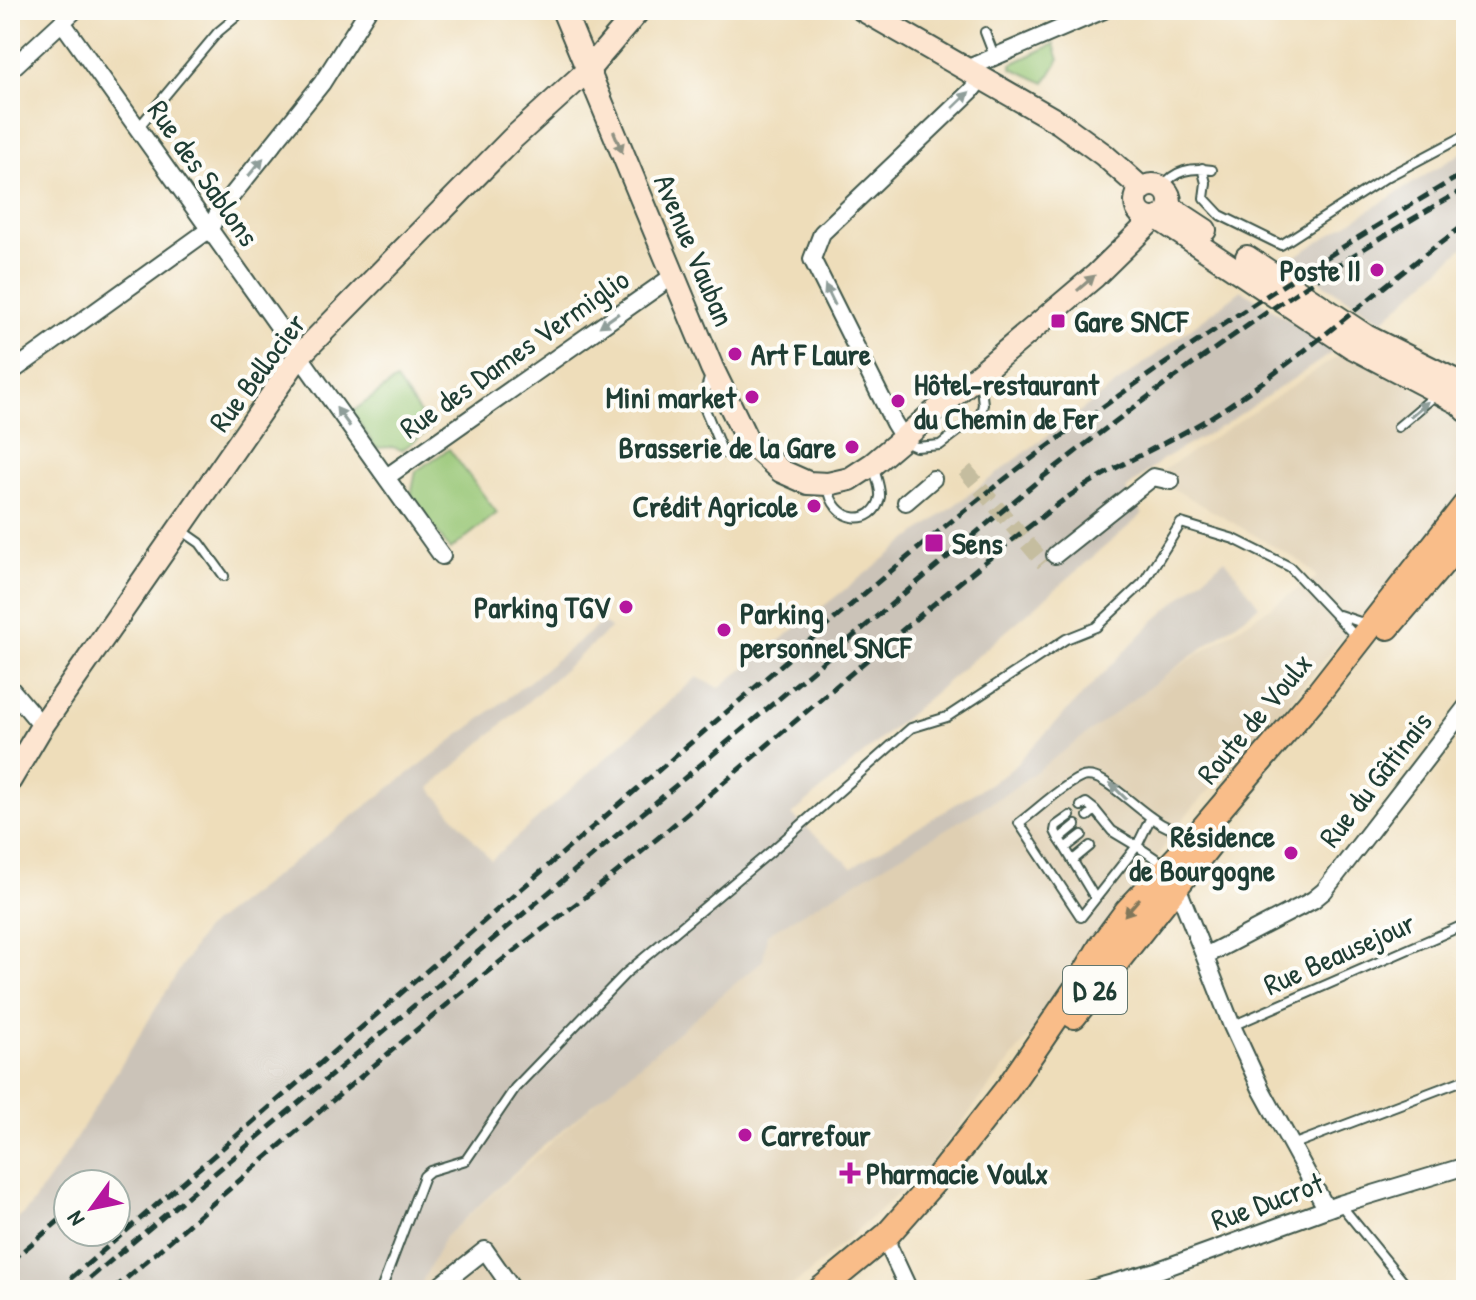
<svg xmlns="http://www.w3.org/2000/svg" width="1476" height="1300" viewBox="0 0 1476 1300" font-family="'Patrick Hand',sans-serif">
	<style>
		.built { fill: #dfcfb2 }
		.industrial { fill: #cbc3b8; fill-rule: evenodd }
		.green { fill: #97c674; stroke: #5b8254; stroke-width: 2 }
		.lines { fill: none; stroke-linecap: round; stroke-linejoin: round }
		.street-tunnel { stroke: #c5bd9f; stroke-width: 16; stroke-dasharray: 16 8; stroke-linecap: butt }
		.lane-casing { stroke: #3e5548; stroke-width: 12 }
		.street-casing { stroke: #3e5548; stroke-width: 20 }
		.secondary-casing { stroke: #3e5548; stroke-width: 26 }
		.primary-casing { stroke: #3e5548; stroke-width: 28 }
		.lane { stroke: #fff; stroke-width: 8 }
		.street { stroke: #fff; stroke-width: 16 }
		.secondary { stroke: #fde5d0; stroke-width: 22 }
		.primary { stroke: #f9bd89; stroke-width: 24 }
		.rail { stroke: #1f3d34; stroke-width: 5; stroke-dasharray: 12 6; stroke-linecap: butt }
		.oneway { fill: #8f9e9a }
		.oneway2 { fill: #8e9182 }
		.oneway3 { fill: #81775a }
		.poi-dot { fill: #b5179e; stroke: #fdfcf7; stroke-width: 3 }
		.labels { text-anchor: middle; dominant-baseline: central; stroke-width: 8; stroke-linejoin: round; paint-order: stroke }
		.shield { fill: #fdfcf7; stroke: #62766e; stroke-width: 2 }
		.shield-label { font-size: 28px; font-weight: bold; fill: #1f3d34 }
		.street-label { font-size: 30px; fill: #1f3d34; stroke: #fdfcf7 }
		.poi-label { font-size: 30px; font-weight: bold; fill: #1f3d34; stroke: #fdfcf7; text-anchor: start }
	</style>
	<rect width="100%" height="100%" fill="#fdfcf7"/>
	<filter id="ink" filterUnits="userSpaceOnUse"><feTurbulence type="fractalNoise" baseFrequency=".0125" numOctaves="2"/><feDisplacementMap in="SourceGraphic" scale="16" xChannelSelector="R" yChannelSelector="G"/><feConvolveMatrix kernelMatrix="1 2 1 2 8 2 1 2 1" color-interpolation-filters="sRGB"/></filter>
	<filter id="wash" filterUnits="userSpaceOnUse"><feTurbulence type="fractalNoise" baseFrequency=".006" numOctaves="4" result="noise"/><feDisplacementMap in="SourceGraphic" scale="32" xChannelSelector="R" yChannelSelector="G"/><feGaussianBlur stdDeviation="1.8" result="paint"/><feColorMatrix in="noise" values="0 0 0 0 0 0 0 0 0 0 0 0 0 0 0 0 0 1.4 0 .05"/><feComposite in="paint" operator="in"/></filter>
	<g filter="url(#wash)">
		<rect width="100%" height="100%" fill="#eeddba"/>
		<!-- built -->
		<path class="built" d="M1346,351L1449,407L1466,431V487L1270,726L1187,814L1053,1005L926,1169L808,1274L785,1290H418L445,1237L656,1049L762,960L767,934L1317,577L1303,563L1153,477Z"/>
		<!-- industrial -->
		<path class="industrial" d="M1466,150V245L1382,321L1288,261Z
			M1242,290L1336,350L1224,425L1163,459L1126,490L1143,514L792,815L852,867L1007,773L1154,621L1225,559L1259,606L1007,793L767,934L763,960L539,1150L445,1237L418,1290H10V1226L29,1208L67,1153L204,930L530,681L602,622L611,628L430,788L491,860L697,677L719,688L912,537ZM68,1184H116V1232H68Z"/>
		<!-- green -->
		<path class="green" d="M1054,44L1059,60L1045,83L1012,68V64Z
			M396,380L431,429L402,450L392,447L376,448L352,412Z
			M449,449L497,513L450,550L411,495L416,471Z"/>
	</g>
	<g filter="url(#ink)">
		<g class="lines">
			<!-- street-tunnel -->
			<path class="street-tunnel" d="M965,470L1044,563"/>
			<defs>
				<path id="lane" d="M985,32L995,58
					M138,128L218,32L236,17L238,10
					M1202,168L1206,183L1204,198L1220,215L1281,245L1385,178L1466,135
					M1162,187C1175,170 1191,167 1212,170
					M711,372L702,402L723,453L744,441
					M1398,427L1437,394
					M902,441L916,447L940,445L981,414L983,404L980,379
					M828,485C832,525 875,527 880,497C881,488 875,474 873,465
					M180,529L200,543L224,576
					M1339,615L1360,622L1367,620
					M1081,806L1086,803L1095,810
					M1088,816L1095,810L1112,831L1137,846L1151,817
					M1082,835L1065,848L1095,898
					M1059,839L1055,831L1056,826L1070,816
					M1065,848L1059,839L1076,825
					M1073,860L1090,846
					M1165,865L1137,846L1081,917L1019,823C1037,810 1060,787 1080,778C1110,764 1151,840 1194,831
					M1232,1026L1466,924
					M1292,1145L1466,1079
					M1340,1204L1410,1290
					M381,1290L424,1176L430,1171L466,1160L515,1088L626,973L775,848L911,728L947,717L1066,639L1096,627L1143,583L1181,523L1234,539L1290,567L1358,639"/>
				<path id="street" d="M62,22L442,556
					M966,69L1104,10
					M10,70L75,10
					M10,373L210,229L218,213L322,83L368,10
					M904,439L894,423L812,259L822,233L971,91L980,79
					M388,476L673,276
					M906,502L933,479
					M1055,555L1153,477L1171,481
					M10,688L42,726
					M1177,886L1232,1026L1261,1089L1326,1208
					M1205,956L1313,900L1324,891L1466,707
					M887,1235L889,1247L909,1290
					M439,1290L442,1284L485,1250L513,1290
					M1088,1290L1156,1271L1340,1204L1466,1166"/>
				<path id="secondary" d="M563,10L712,368L747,440L781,471L808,483L828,484L850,479L873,464L1095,276L1152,220
					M863,10L1060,123L1104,155L1142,189
					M1136 202a17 17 0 1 1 34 0a17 17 0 1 1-34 0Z
					M1170,207L1205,230
					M1159,219L1352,347L1459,403L1466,410
					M1247,257L1366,336L1466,386
					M10,780L42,726L299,356L512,139L588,70L639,10"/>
				<path id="primary" d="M1388,627L1466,536
					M1074,1016L1210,844
					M820,1290L887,1235L938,1177L1008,1088L1075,990L1101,946L1127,911L1189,845L1320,691L1466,504"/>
			</defs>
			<!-- lane casing -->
			<use href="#lane" class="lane-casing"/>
			<!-- street casing -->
			<use href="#street" class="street-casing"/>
			<!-- secondary casing -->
			<use href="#secondary" class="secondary-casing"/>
			<!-- primary casing -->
			<use href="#primary" class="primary-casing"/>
			<!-- lane -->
			<use href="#lane" class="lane"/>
			<!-- street -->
			<use href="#street" class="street"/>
			<!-- secondary -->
			<use href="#secondary" class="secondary"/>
			<!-- primary -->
			<use href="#primary" class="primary"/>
			<!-- rail -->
			<path class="rail" d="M10,1262L68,1213
				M57,1290C273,1106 486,918 701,734C811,640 919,543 1035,456C1173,354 1318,260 1466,172
				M76,1290L1039,480C1175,374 1315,273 1466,188
				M113,1290C233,1186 353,1081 476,981C530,937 587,898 640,853C778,738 911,618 1053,508C1105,467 1170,445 1225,408C1310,352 1384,283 1466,224"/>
		</g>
		<!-- one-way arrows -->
		<defs><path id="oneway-solid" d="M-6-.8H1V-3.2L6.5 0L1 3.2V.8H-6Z" transform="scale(2)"/></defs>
		<g class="oneway">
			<use href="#oneway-solid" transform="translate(961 100) rotate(-44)"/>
			<use href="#oneway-solid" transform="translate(256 167) rotate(-50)"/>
			<use href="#oneway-solid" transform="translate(830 295) rotate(-116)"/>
			<use href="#oneway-solid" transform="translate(609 320) rotate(145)"/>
			<use href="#oneway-solid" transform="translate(1419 409) rotate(-40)"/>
			<use href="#oneway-solid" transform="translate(343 417) rotate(-126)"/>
			<use href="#oneway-solid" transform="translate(1118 791) rotate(-135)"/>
		</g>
		<g class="oneway2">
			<use href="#oneway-solid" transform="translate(618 142) rotate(68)"/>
			<use href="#oneway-solid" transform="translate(1086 283) rotate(-41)"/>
		</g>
		<use class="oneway3" href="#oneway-solid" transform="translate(1132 907) rotate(131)"/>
	</g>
	<!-- markers -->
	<g class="poi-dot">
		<circle cx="1377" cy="270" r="8"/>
		<rect x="1050" y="313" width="16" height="16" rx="4"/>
		<circle cx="735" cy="354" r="8"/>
		<circle cx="752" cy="397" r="8"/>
		<circle cx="898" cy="401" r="8"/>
		<circle cx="852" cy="447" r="8"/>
		<circle cx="814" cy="506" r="8"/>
		<rect x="924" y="533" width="20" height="20" rx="4"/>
		<circle cx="626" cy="607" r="8"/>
		<circle cx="724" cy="630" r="8"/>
		<circle cx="1291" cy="853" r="8"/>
		<circle cx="745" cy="1135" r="8"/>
		<path d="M846 1161h8v8h8v8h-8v8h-8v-8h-8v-8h8z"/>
	</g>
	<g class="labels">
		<!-- shield labels -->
		<rect class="shield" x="1063" y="966" width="64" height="48" rx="6"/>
		<g class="shield-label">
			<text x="1095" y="990">D 26</text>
		</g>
		<!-- street labels -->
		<g class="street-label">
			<text transform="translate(204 173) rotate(55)">Rue des Sablons</text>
			<text transform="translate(695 250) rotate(67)">Avenue Vauban</text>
			<text transform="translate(514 353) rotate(-35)">Rue des Dames Vermiglio</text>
			<text transform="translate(257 372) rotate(-53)">Rue Bellocier</text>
			<text transform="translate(1254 718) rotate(-50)">Route de Voulx</text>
			<text transform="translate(1375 779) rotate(-52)">Rue du Gâtinais</text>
			<text transform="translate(1339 953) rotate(-24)">Rue Beausejour</text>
			<text transform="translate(1267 1201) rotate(-20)">Rue Ducrot</text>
		</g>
		<!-- poi labels -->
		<g class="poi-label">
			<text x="1361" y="270" text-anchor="end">Poste II</text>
			<text x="1074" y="321">Gare SNCF</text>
			<text x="751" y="354">Art F Laure</text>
			<text x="914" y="384">Hôtel-restaurant<tspan x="914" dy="34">du Chemin de Fer</tspan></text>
			<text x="736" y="397" text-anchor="end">Mini market</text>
			<text x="836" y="447" text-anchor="end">Brasserie de la Gare</text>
			<text x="798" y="506" text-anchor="end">Crédit Agricole</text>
			<text x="952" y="543">Sens</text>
			<text x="610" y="607" text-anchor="end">Parking TGV</text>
			<text x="740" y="613">Parking<tspan x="740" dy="34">personnel SNCF</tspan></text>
			<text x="1275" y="836" text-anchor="end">Résidence<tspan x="1275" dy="34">de Bourgogne</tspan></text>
			<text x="761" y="1135">Carrefour</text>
			<text x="866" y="1173">Pharmacie Voulx</text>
		</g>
	</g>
	<!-- margin -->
	<rect width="1476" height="1300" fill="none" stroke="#fdfcf7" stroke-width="40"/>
	<!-- north arrow -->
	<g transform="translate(92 1208) rotate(237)"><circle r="38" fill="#fdfcf7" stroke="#a4b0a9" stroke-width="2"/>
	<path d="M0-6L14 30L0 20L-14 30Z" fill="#b5179e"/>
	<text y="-12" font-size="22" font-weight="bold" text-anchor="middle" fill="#1f3d34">N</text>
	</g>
</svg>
